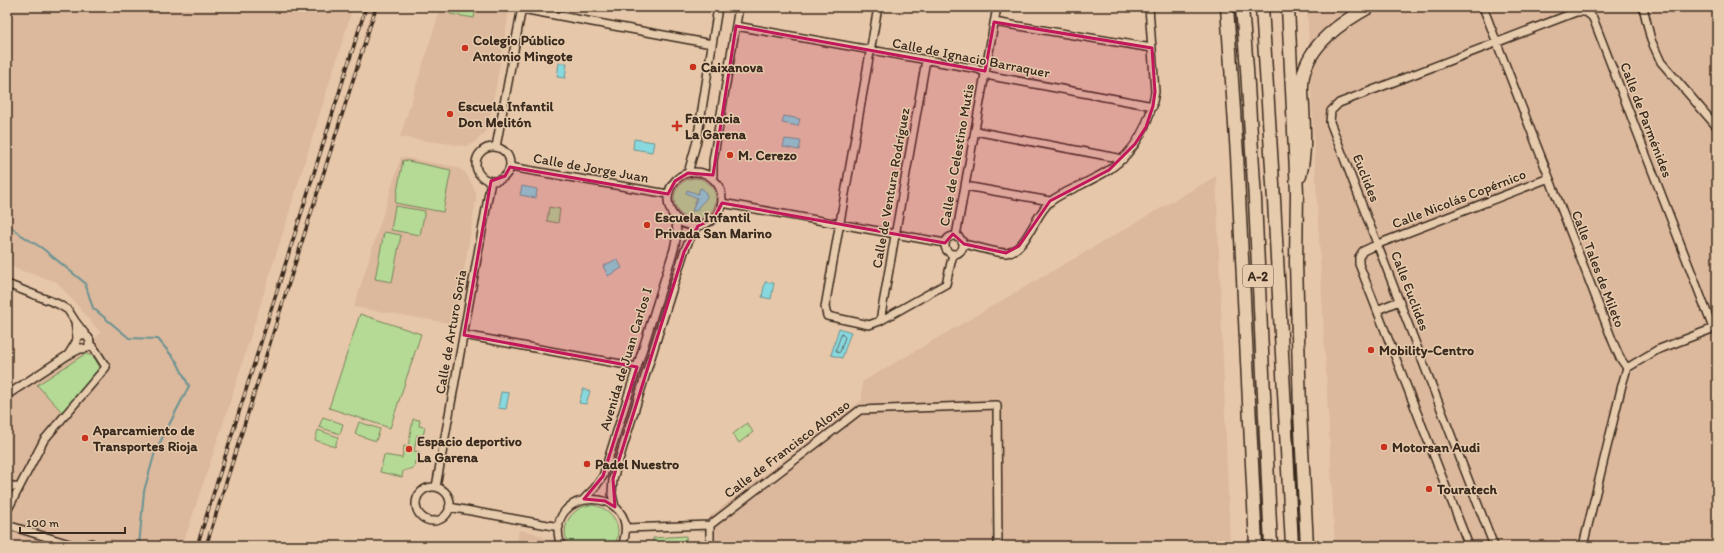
<svg xmlns="http://www.w3.org/2000/svg" width="1724" height="553" viewBox="0 0 1724 553" font-family="Itim,sans-serif">
	<style>
		.built { fill: #dcb89c }
		.green { fill: #b4da95; stroke: #78825a }
		.water { fill: #88d9df; stroke: #699392 }
		.lines { fill: none; stroke-linecap: round; stroke-linejoin: round }
		.shore { stroke: #5a706b; stroke-width: 1 }
		.stream { stroke: #699392; stroke-width: 2 }
		.street-casing { stroke: #3b2a1e; stroke-width: 10 }
		.highway-casing { stroke: #3b2a1e; stroke-width: 15 }
		.street { stroke: #e6cbad; stroke-width: 7 }
		.highway { stroke: #e6cbad; stroke-width: 12 }
		.rail-casing { stroke: #3b2a1e; stroke-width: 3.5 }
		.rail { stroke: #e6cbad; stroke-width: 2; stroke-dasharray: 6; stroke-linecap: butt }
		.marked { fill: #c2185b; fill-opacity: 0.2; stroke: #c2185b; stroke-width: 3; stroke-linejoin: round }
		.poi-dot { fill: #c8321e; stroke: #e6cbad; stroke-width: 1.5 }
		.labels { text-anchor: middle; dominant-baseline: central; stroke-width: 3; stroke-linejoin: round; paint-order: stroke }
		.shield { fill: #e6cbad; stroke: #6e5a49; stroke-width: 1 }
		.shield-label { font-size: 13px; font-weight: bold; fill: #3b2a1e }
		.poi-label { font-size: 14px; font-weight: bold; fill: #3b2a1e; stroke: #e6cbad; text-anchor: start }
		.street-label { font-size: 14px; fill: #3b2a1e; stroke: #e6cbad }
	</style>
	<rect width="100%" height="100%" fill="#e7c7a9"/>
	<filter id="ink" filterUnits="userSpaceOnUse"><feTurbulence type="fractalNoise" baseFrequency=".025" numOctaves="2"/><feDisplacementMap in="SourceGraphic" scale="8" xChannelSelector="R" yChannelSelector="G"/><feConvolveMatrix kernelMatrix="1 2 1 2 8 2 1 2 1" color-interpolation-filters="sRGB"/></filter>
	<g filter="url(#ink)">
		<!-- built -->
		<path class="built" d="M7,7H353L227,412L183,544L187,546H7V522L61,417L7,511V401L61,365L101,333L57,282L16,269L7,261Z
			M441,7H510L489,124L484,134L472,144L465,146L400,137Z
			M1307,7H1717V546H1335Z
			M401,157L456,167L465,172L476,192V200L455,324L354,307Z
			M1216,176L1230,546H711L710,516L862,400V382Z
			M519,530L534,533L546,539L550,546H516Z"/>
		<!-- green -->
		<path class="green" d="M451,7H476L474,18L450,14Z
			M403,160L451,170L443,212L395,203Z
			M674 199a21 21 0 1 1 42 0a21 21 0 1 1-42 0Z
			M395,206L425,211L420,235L391,230Z
			M549,207L560,209L558,223L547,221Z
			M384,232L401,235L392,282L375,279Z
			M360,314L421,334L390,428L329,408Z
			M85,354C93,354 98,361 99,369L82,390L62,412L37,385Z
			M323,417L343,424L340,434L319,427Z
			M413,419L420,420L419,426L425,427L423,436L417,435L414,451L420,452L418,462L415,461L414,468L403,471L402,477L380,472L384,455L402,458L404,446L408,447Z
			M359,422L380,429L376,441L355,434Z
			M747,423L753,432L739,443L733,434Z
			M318,430L338,437L335,447L315,440Z
			M590,505C612,506 625,527 614,546H569C559,528 570,508 590,505Z
			M686,536L687,546H653V538Z"/>
		<!-- water -->
		<path class="water" d="M559,63H567L565,78L557,77Z
			M784,116L800,119L798,126L782,123Z
			M634,139L654,142L652,152L633,149Z
			M785,139L801,141L799,150L783,147Z
			M522,186L537,189L536,198L520,195Z
			M700,188L704,190L707,196C706,201 699,204 697,210L692,211L697,198L686,193L687,190L698,194Z
			M617,259L622,268L608,276L603,266Z
			M765,282L774,283L771,299L762,297Z
			M839,328L851,332L842,358L831,355Z
			M583,389L590,391L586,404L579,403Z
			M501,392L509,393L506,409L498,408Z"/>
		<g class="lines">
			<!-- shore -->
			<path class="shore" d="M842,334L845,337L840,352L838,353L836,350Z"/>
			<!-- stream -->
			<path class="stream" d="M7,224L21,235L42,248L85,283L93,308L129,338L158,339L177,362L189,386L155,452L144,491L139,546"/>
			<defs>
				<path id="street" d="M878,7L825,307L827,316L869,325L880,321L946,284L953,254
					M1483,7L1613,342L1620,358L1627,368L1622,385L1583,546
					M1643,7L1651,40L1661,62L1717,127
					M522,9L712,44
					M994,22L1152,48
					M736,26L978,69L991,76L1153,106
					M975,131L1123,159
					M476 164a17 17 0 1 1 34 0a17 17 0 1 1-34 0Z
					M496,147L522,7
					M510,167L668,194
					M668 199a27 27 0 1 1 54 0a27 27 0 1 1-54 0Z
					M688,173L697,141L718,7
					M713,178V161L739,7
					M965,186L1050,201
					M722,203L945,243
					M956,236L997,7
					M945 245a9 9 0 1 1 18 0a9 9 0 1 1-18 0Z
					M964,244C974,246 996,253 1006,253C1027,251 1035,213 1051,201C1060,194 1073,189 1083,184C1092,179 1102,175 1110,169C1136,151 1150,122 1155,92L1149,7
					M7,284L58,304L68,310L75,321
					M1377,310L1399,301
					M880,321L926,60
					M464,335L637,367
					M76 342a7 7 0 1 1 14 0a7 7 0 1 1-14 0Z
					M77,338L75,321L88,338
					M76,342L68,355L82,348
					M1627,368L1657,350L1717,327
					M7,395L68,355
					M7,484L18,488
					M436,487L491,181
					M416 504a17 17 0 1 1 34 0a17 17 0 1 1-34 0Z
					M584,499L594,489L603,476L674,249L677,235L676,219
					M449,507L559,527
					M615,507L612,494L613,479L684,252L690,238L698,226
					M7,511L44,440L106,367L94,348L89,344
					M7,525L76,546
					M710,525V546
					M626,528L710,525L860,410L997,405L998,546
					M84,546L91,543L97,546
					M561,546C540,484 645,484 622,546
					M1469,546L1359,264V257L1363,251L1378,244L1549,178
					M1494,546L1330,122L1331,111L1339,103L1576,12C1584,11 1588,12 1593,18L1713,328"/>
				<path id="highway" d="M1227,7L1237,155L1256,546
					M1242,7L1247,69L1255,200L1271,546
					M1262,7L1274,200L1292,546
					M1288,7L1297,193L1296,262L1300,411L1307,546
					M1300,176C1306,151 1304,131 1303,106C1302,96 1301,85 1303,76C1310,43 1342,22 1369,7"/>
			</defs>
			<!-- street casing -->
			<use href="#street" class="street-casing"/>
			<!-- highway casing -->
			<use href="#highway" class="highway-casing"/>
			<!-- street -->
			<use href="#street" class="street"/>
			<!-- highway -->
			<use href="#highway" class="highway"/>
			<defs>
				<path id="rail" d="M197,546L366,7
					M206,546L376,7"/>
			</defs>
			<!-- rail casing -->
			<use href="#rail" class="rail-casing"/>
			<!-- rail -->
			<use href="#rail" class="rail"/>
		</g>
	</g>
	<!-- marked area -->
	<path class="marked" d="M994,22L1152,48L1155,92L1153,106L1146,127L1135,144L1109,170L1050,201L1019,246L1006,253L964,244L953,234L945,243L722,203L714,219L698,226L684,252L613,479L615,507L605,501L584,499L603,476L637,367L464,335L491,181L505,176L510,167L668,194L675,181L688,173L713,175L736,26L985,71Z"/>
	<!-- markers -->
	<g class="poi-dot">
		<circle cx="465" cy="48" r="4"/>
		<circle cx="693" cy="67" r="4"/>
		<circle cx="450" cy="114" r="4"/>
		<path d="M675 120h4v4h4v4h-4v4h-4v-4h-4v-4h4z"/>
		<circle cx="730" cy="155" r="4"/>
		<circle cx="647" cy="225" r="4"/>
		<circle cx="1371" cy="350" r="4"/>
		<circle cx="85" cy="438" r="4"/>
		<circle cx="1384" cy="447" r="4"/>
		<circle cx="409" cy="449" r="4"/>
		<circle cx="587" cy="464" r="4"/>
		<circle cx="1429" cy="489" r="4"/>
	</g>
	<g class="labels">
		<!-- shield labels -->
		<rect class="shield" x="1243" y="265" width="30" height="22" rx="3"/>
		<g class="shield-label">
			<text x="1258" y="276">A-2</text>
		</g>
		<!-- poi labels -->
		<g class="poi-label">
			<text x="473" y="40">Colegio Público<tspan x="473" dy="16">Antonio Mingote</tspan></text>
			<text x="701" y="67">Caixanova</text>
			<text x="458" y="106">Escuela Infantil<tspan x="458" dy="16">Don Melitón</tspan></text>
			<text x="685" y="118">Farmacia<tspan x="685" dy="16">La Garena</tspan></text>
			<text x="738" y="155">M. Cerezo</text>
			<text x="655" y="217">Escuela Infantil<tspan x="655" dy="16">Privada San Marino</tspan></text>
			<text x="1379" y="350">Mobility-Centro</text>
			<text x="93" y="430">Aparcamiento de<tspan x="93" dy="16">Transportes Rioja</tspan></text>
			<text x="417" y="441">Espacio deportivo<tspan x="417" dy="16">La Garena</tspan></text>
			<text x="1392" y="447">Motorsan Audi</text>
			<text x="595" y="464">Padel Nuestro</text>
			<text x="1437" y="489">Touratech</text>
		</g>
		<!-- street labels -->
		<g class="street-label">
			<text transform="translate(971 58) rotate(11)">Calle de Ignacio Barraquer</text>
			<text transform="translate(1646 120) rotate(69)">Calle de Parménides</text>
			<text transform="translate(957 155) rotate(-80)">Calle de Celestino Mutis</text>
			<text transform="translate(591 168) rotate(10)">Calle de Jorge Juan</text>
			<text transform="translate(1366 178) rotate(68)">Euclides</text>
			<text transform="translate(891 188) rotate(-80)">Calle de Ventura Rodríguez</text>
			<text transform="translate(1459 199) rotate(-21)">Calle Nicolás Copérnico</text>
			<text transform="translate(1598 269) rotate(69)">Calle Tales de Mileto</text>
			<text transform="translate(1410 291) rotate(69)">Calle Euclides</text>
			<text transform="translate(451 332) rotate(-80)">Calle de Arturo Soria</text>
			<text transform="translate(626 359) rotate(-73)">Avenida de Juan Carlos I</text>
			<text transform="translate(787 449) rotate(-37)">Calle de Francisco Alonso</text>
		</g>
	</g>
	<!-- margin -->
	<rect width="1724" height="553" fill="none" stroke="#e6cbad" stroke-width="24"/>
	<rect x="12" y="12" width="1700" height="529" fill="none" stroke="#3b2a1e" stroke-width="1.5" filter="url(#ink)"/>
	<!-- scale -->
	<path d="M20 527v6h105v-6" fill="none" stroke="#3b2a1e" stroke-width="2"/>
	<text x="26" y="527" font-size="12" fill="#3b2a1e" stroke="#e6cbad" stroke-width="3" paint-order="stroke">100 m</text>
</svg>
